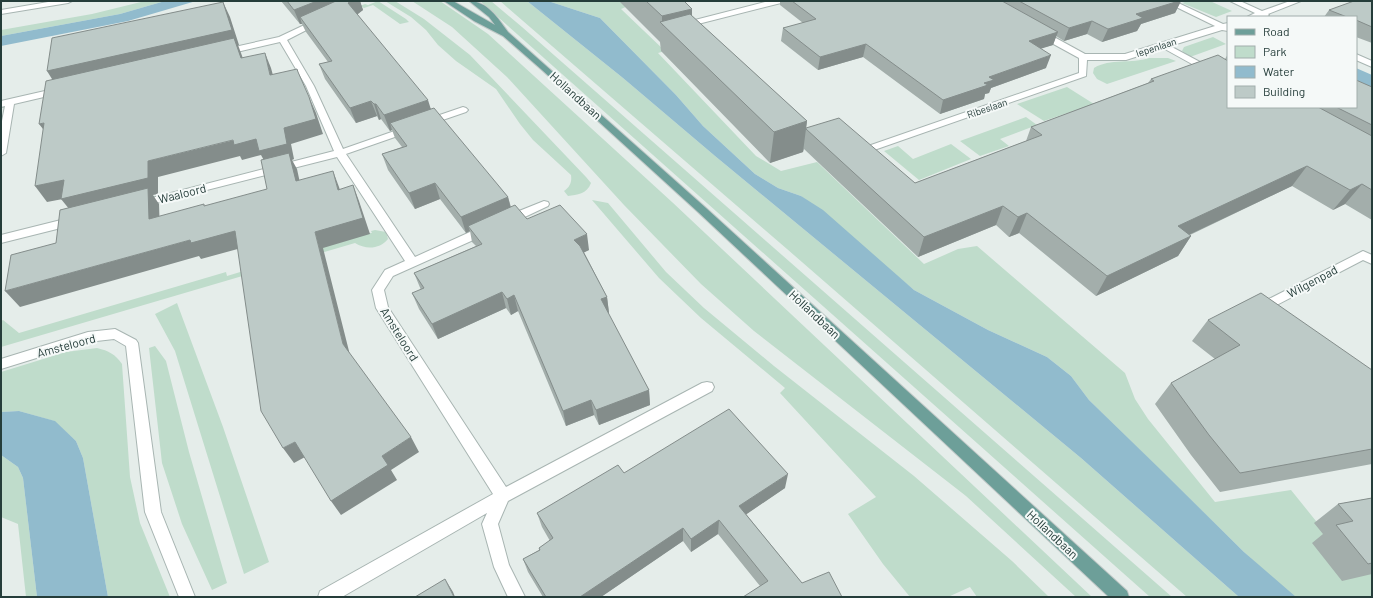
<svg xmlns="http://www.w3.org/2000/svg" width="1373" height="598" viewBox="0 0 1373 598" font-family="Barlow,sans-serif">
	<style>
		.green { fill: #bfdccb }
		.water { fill: #91bbcd }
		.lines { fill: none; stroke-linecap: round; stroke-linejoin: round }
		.minor-casing { stroke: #a8b5b2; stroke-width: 2 }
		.major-casing { stroke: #c2c9c8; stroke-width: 2 }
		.minor { fill: #fff; fill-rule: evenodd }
		.major { fill: #6d9f99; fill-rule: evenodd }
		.wall { fill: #a3aeab }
		.shaded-wall { fill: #848d8b }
		.building { fill: #bdcac7; stroke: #848d8b }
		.labels { text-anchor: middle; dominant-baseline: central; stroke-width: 4; stroke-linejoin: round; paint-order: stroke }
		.far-street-label { font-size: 10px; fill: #253d3a; stroke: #f5f9f8 }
		.street-label { font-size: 12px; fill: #253d3a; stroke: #f5f9f8 }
	</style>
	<rect width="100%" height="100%" fill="#e5edea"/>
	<!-- green -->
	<path class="green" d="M145,1H165L120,14L1,36V30L92,14Z
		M378,1L406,19L409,22L400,24L373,5L364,8L360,6L365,4L368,5Z
		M385,1H395L424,19L470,55L586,177L591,183C587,194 577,195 568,196L564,191C570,187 572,182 571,175L533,140L520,124L496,89L456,61L438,45L426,30L411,17Z
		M412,1H440L488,34L672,202L1092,597H1076L966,496L754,331L701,284L624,205L507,77L452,27Z
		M480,1H491L522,27L1172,597H1150Z
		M500,1H527L623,78L715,156L1081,458L1239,597H1187L787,249Z
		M548,1H621L628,6L621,9L665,51L658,53L756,156L781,171L817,162L924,264L958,249L977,246L1125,373L1135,399L1148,419L1215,502L1291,490L1320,526L1372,520V597H1296L1290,594L1244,552L1089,400L1071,376L1047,357L988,330L914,290L801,196L778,188L755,174L703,126L676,95L600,18Z
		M1188,1H1210L1232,11L1216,17L1182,3Z
		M1213,37L1226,44L1190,57L1182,51L1184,47Z
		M1149,58H1168L1176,61L1107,84L1097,79L1093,73L1094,68C1110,58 1132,64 1149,58Z
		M1067,87L1094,104L1044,121L1017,104Z
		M1026,117L1037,125L1000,139L1009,146L980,156L960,141Z
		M951,144L971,159L919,180L884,151L898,146L913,159Z
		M592,200L608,203L666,272L704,308L774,366L914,476L1012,561L1049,597H977L970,587L948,597H910L883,564L848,514L876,497L780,393L785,388L701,318L659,278Z
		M375,230L386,232L388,239C380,249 366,250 355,243L1,347V321L3,320L19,333L226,272L227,276L370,233H372L371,231Z
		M177,303L223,427L269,562L244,574L175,351L155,314Z
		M155,346L166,361L189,452L227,583L212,590L182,524L162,463L149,348Z
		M97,348C109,351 115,354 122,364L130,477L140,523L170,597H108L83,458L76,441L54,421L19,411L1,412V372L66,352Z
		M1,455L18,467L23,478L37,597H26L18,524L1,517Z"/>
	<!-- water -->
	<path class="water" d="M165,1H196L128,21L1,46V36L120,14Z
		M527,1H548L600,18L676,95L703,126L755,174L778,188L801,196L823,210L914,290L988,330L1047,357L1071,376L1089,400L1161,470L1244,552L1296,597H1239L1081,458L715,156L623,78Z
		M1356,68L1372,75V93L1356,85Z
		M19,411L55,421L76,441L83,458L108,597H37L23,478L18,467L1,455V412Z"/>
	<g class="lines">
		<defs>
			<path id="minor" d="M54,1H72L68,3L1,14V10Z
				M769,1H782L781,3L694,25L690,23L691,21Z
				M1164,1H1174L1223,24L1228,23V31L1222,30L1170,46L1228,77V84L1163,48L1126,60H1087L1086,76L877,149L874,150L869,147L871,145L1079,73V58L1037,35V31H1043L1085,54H1125L1215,26Z
				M1230,1H1240L1262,11L1290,1H1301L1268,14L1269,15L1266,17H1247L1255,13Z
				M315,20H318L322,22L287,40L314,86L343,149L406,127H412L414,129L412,131L346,154L415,257L481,227H489L490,230L489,233L393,276L384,290L388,307L506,487L702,383L707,382L712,383L714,387L712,391L508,501L498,524L509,565L525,597H508L494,567L482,524L487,513L342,597H318L320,591L493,494L376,308L372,290L385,270L405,261L337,157L140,207L135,204L140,201L334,151L306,86L280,42L224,55L220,52L221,50L279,37Z
				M1356,54L1372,61V67L1356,60Z
				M58,88L61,89L62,91L61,93L14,104L6,153L1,156V126L5,106L1,107V101Z
				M463,107L466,108L468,110L466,112L428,125L423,122L425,120Z
				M544,201L548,202L549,204L548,206L512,223H504L503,220L504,217Z
				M73,217L77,218L78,221L77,224L1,243V235Z
				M1363,251L1372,255V264L1363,260L1265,311L1261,312L1257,311L1255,308L1257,305Z
				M115,329L136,340L138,343L161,512L195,597H179L145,512L126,346L114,339L88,342L1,369V359L88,332Z"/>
			<path id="major" d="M444,1H453L495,25L489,17L469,1C487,1 498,18 508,32L706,208L1127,591L1129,597H1109L698,212L542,70L503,36L474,21Z"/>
		</defs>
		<!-- minor casing -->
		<use href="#minor" class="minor-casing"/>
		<!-- major casing -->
		<use href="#major" class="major-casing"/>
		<!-- minor -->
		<use href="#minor" class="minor"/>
		<!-- major -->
		<use href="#major" class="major"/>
	</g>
	<!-- wall -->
	<path class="wall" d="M281,1H360L363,10L357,14L431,109L508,197L511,207L527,219L589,250L584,252L607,297L609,313L608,314L649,390L650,405L599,425L594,415L566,426L518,311L511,315L506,308L438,339L419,309L412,293L421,290L414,273L476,246L472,242L470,231L466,233L440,199L415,209L388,170L382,154L402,147L395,138L392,130L390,131L381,119L379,120L377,116L356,123L325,79L319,64L328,62L306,32L302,24H300Z
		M619,1H684L692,16L807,121L806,128L915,183L1026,141L1031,127L1148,83L1151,79L1225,59L1228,54V107H1356L1372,87V220L1345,204L1333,210L1292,186L1190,235L1191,236L1178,256L1096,296L1019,233L1009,237L996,225L918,257L804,149L803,152L770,163L661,51L660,42Z
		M780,1H1181L1175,13L1141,24L1137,31L1102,42L1087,34L1064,41L1056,36L1053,45L1041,48L1046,68L991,88L989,93L985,94L984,99L940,114L863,57L818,70L781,41L783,28L803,23L780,5Z
		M1372,1V43L1356,37V17H1324L1329,10Z
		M1208,320L1372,370V464L1220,492L1191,455L1155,404L1171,383L1215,359L1192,341Z
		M624,473L785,488L746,514L802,583L842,597L760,586L718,534L691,552L683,541L601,597H543L528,572L523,559L539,550V548L550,541L542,527L537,513Z
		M1372,498V574L1342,581L1312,543L1323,534L1314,523L1338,504Z"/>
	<!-- shaded-wall -->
	<path class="shaded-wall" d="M317,1H360L363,10L353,18L300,17L302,24H300L294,10Z
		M1179,1H1181L1175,13L1141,24L1137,31L1102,42L1108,29L1136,14Z
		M223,2L230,17L239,45H238L241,53L248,73L57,87L47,71Z
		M692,9V37L662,25V16Z
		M1092,21L1087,34L1064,41L1069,28Z
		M1058,32L1053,45L1024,54L1029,41Z
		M866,44L863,57L818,70L820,57Z
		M265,53L271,68L277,90L270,75Z
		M1051,55L1046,68L991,88L989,93L985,94L984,99L940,114L943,100L984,83L989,77Z
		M309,97L316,113L323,134L291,144L294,159L292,160L297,169L303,197L267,166L261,155L242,160L240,156L158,177V194L153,195L159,204L160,235L74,215L61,199L68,198L47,202L35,186L148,161L284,128Z
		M428,100L433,116L390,123L392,130L390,131L384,115Z
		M371,101L377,116L356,123L350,108Z
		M374,104H376L381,119L379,120Z
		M807,121L803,152L770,163L774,132Z
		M44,123L51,139L39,124Z
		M1307,166L1292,186L1165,246L1178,226Z
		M333,171L339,187L345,206L338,190Z
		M435,183L440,199L415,209L409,193Z
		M1362,184L1345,204L1333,210L1350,190Z
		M353,185L359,201L370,234L323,248L351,359L343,344L315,232Z
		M508,197L512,213L468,226L470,231L466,233L461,217Z
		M1003,206L996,225L918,257L924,237Z
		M1027,213L1019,233L1009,237L1018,217Z
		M235,231L245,247L201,259L199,256L20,307L5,291L190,240Z
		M587,234L589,250L577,256L574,240Z
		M1191,236L1178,256L1096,296L1107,276Z
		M502,292L506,308L438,339L432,324Z
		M514,295L518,311L511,315L507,299Z
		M607,297L609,313L603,315L601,299Z
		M649,390L650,405L599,425L596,410Z
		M591,400L594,415L566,426L563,411Z
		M411,437L419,452L391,470L397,480L341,515L331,501L382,456Z
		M295,442L305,457L294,463L283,448Z
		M788,474L785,488L738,520L739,506Z
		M719,520L718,534L691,552V539Z
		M683,528V541L601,597H580Z
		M445,579L453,592L455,597H454Z"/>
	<!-- building -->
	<path class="building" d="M287,1H317L294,10Z
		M336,1H351L348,3L428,100L384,115L376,104H374L371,101L350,108L319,64L332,61L300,17Z
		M646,1H684L692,9L662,16Z
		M792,1H1002L1058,32L1029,41L1051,55L989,77L994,80L984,83L988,85L943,100L866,44L820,57L783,28L816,19Z
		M1019,1H1179L1136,14L1143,18L1108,29L1092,21L1069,28Z
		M1354,1H1372V27L1356,20V17H1347L1329,10Z
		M223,2L232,30L47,71L52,38Z
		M690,14L807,121L774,132L660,22Z
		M234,38L241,58L265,53L270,75L297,69L298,72L309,97L316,119L284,128L287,144L259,151L256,139L234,145L233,140L148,161V178L61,199L64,180L35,186L44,123L39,124L46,81Z
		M1218,55L1228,61V107H1318L1372,136V190L1362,184L1350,190L1307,166L1178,226L1191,236L1107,276L1027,213L1018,217L1003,206L924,237L806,129V128L839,118L915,183L1042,135L1031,127L1154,81L1151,79Z
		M1356,80L1372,87V125L1336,107H1356Z
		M434,108L508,197L461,217L435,183L409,193L382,154L407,146L390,123Z
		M289,153L296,181L333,171L338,190L353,185L363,218L315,232L343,344L411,437L382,456L388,465L331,501L295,442L283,448L261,411L235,231L191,243L190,240L5,291L11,255L56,243L60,210L148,188L149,219L204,204V206L267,189L261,160Z
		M515,205L527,219L560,205L587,234L574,240L580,246L607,297L601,299L649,390L596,410L591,400L563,411L514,295L507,299L502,292L432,324L412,293L424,288L414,273L482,244L468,226Z
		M1261,293L1372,370V449L1240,473L1209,435L1171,383L1240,345L1208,320Z
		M729,409L788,474L739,506L802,583L829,572L842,597H743L768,581L719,520L691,539L683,528L580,597H546L523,559L540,550L539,548L553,538L537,513L618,465L624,473Z
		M1372,498V563L1368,564L1336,525L1353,521L1338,504Z
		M445,579L454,597H415Z"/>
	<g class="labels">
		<!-- far-street labels -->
		<g class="far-street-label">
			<text transform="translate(1156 47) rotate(-18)">Iepenlaan</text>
			<text transform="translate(987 108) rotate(-19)">Ribeslaan</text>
		</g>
		<!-- street labels -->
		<g class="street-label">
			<text transform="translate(576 95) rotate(42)">Hollandbaan</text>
			<text transform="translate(182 193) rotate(-14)">Waaloord</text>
			<text transform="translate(1312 281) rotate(-28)">Wilgenpad</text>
			<text transform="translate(815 314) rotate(43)">Hollandbaan</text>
			<text transform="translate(400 334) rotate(58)">Amsteloord</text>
			<text transform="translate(66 345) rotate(-15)">Amsteloord</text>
			<text transform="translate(1053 534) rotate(43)">Hollandbaan</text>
		</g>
	</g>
	<!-- border -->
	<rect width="1373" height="598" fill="none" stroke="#253d3a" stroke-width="4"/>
	<!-- legend -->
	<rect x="1227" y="16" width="130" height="92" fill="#f5f9f8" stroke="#a2aeac"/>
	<rect x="1235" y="29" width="20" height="6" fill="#6d9f99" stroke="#a2aeac"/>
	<text x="1263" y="36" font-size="12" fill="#253d3a">Road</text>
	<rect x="1235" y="46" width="20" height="12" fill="#bfdccb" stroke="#a2aeac"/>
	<text x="1263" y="56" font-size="12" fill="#253d3a">Park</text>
	<rect x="1235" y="66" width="20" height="12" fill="#91bbcd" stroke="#a2aeac"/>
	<text x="1263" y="76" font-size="12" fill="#253d3a">Water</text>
	<rect x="1235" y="86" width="20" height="12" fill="#bdcac7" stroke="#a2aeac"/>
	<text x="1263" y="96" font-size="12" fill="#253d3a">Building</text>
</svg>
